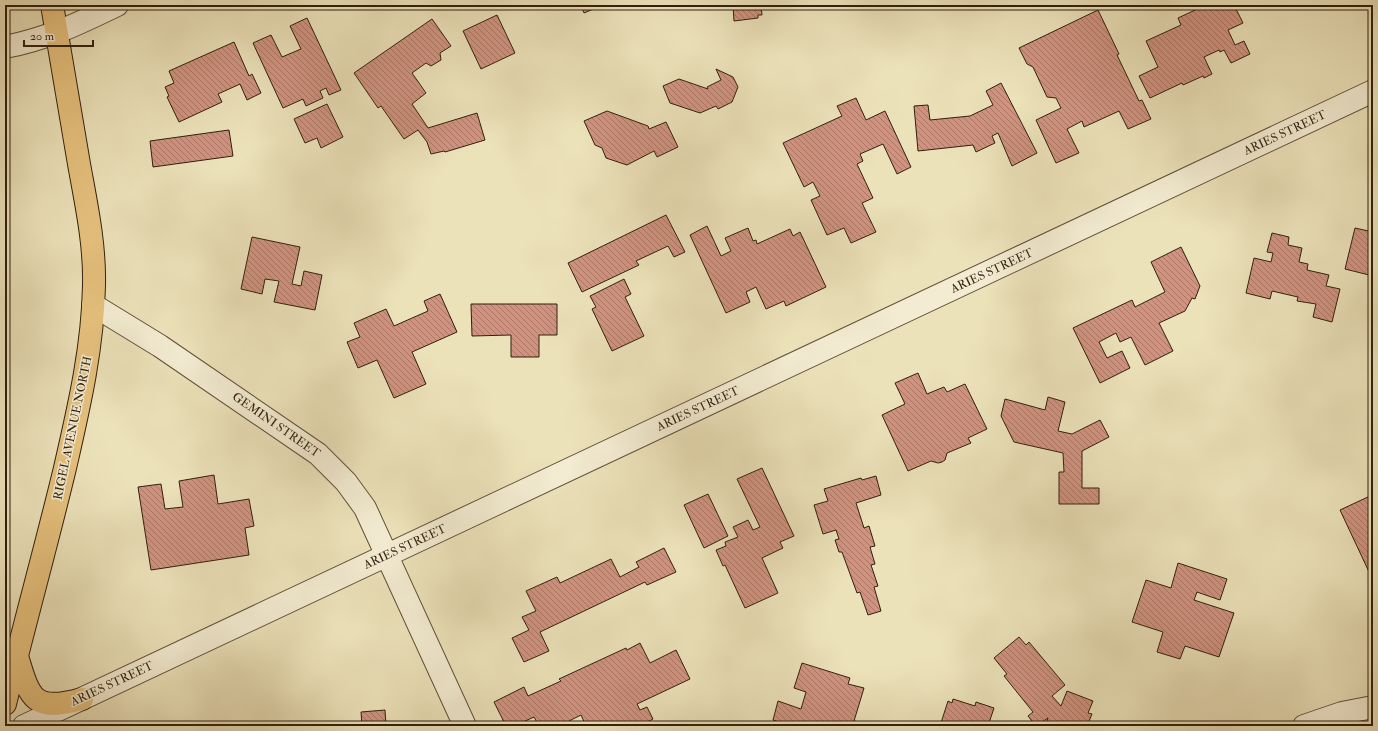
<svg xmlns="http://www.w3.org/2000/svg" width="1378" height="731" viewBox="0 0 1378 731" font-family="'IM FELL Double Pica',serif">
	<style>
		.building { fill: url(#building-back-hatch); stroke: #311f0d }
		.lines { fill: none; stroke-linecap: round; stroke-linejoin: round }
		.minor-casing { stroke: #605038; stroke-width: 24 }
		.major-casing { stroke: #311f0d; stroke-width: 24 }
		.minor { stroke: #f3ecd2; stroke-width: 22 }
		.major { stroke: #e6c17d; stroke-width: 22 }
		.labels { text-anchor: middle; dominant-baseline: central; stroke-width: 3; stroke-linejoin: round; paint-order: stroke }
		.street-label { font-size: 12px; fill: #311f0d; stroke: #f3ecd2 }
	</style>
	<defs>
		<pattern id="building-back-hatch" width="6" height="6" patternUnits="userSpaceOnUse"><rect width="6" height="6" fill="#d19380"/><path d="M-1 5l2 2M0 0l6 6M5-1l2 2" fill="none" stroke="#aa7767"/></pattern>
	</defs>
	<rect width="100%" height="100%" fill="#ece2ba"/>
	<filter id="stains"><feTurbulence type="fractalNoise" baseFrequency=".005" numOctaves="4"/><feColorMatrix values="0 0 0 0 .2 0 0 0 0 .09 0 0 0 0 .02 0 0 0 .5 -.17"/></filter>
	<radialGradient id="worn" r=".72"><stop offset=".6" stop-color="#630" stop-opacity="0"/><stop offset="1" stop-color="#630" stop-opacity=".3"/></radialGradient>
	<!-- building -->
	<path class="building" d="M581,5H603L584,13Z
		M733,5H761L762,15H758V18L734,21Z
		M1206,5H1234L1243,23L1228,30L1235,45L1244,41L1250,54L1231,63L1224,50L1220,52L1219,50L1204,57L1212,74L1204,78L1203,76L1183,85L1182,83L1150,98L1139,76L1158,67L1146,41L1181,25L1178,18Z
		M1098,10L1119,54L1117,55L1139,101L1142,100L1151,119L1128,129L1119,111L1084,127L1082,121L1067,129L1079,153L1056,163L1036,120L1061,108L1056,98L1047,97L1033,67L1027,64L1019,48Z
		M497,15L515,53L481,69L463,31Z
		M307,18L341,90L329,95L326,88L320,91L323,98L306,106L303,99L283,108L253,43L271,35L282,57L301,49L290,26Z
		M432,19L451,46L440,53L441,60L431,66L426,63L412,73L426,93L412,104L428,128L477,113L485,140L445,152L444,151L431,154L427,142L418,130L404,139L381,106L378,108L354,73Z
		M234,42L249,76L252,74L261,93L247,100L240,84L218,94L222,102L179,122L167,97L169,96L165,87L174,83L169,71Z
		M716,69L733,77L738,87L732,102L718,109L716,106L700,113L670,103L663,86L679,79L708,89L707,87L721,80Z
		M1001,83L1037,153L1012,166L998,133L992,136L995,143L976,152L973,145L918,151L914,106L928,105L930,120L970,116L993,105L986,91Z
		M856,98L866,120L885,111L911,167L897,174L883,144L860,154L863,161L857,164L873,198L862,203L876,232L851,243L844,228L827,235L811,200L820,196L813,182L804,187L783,143L842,116L837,106Z
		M327,104L343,137L321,148L317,138L305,143L294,119Z
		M607,111L648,126L649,129L666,122L678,147L657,157L654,151L627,165L606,158L602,148L595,145L584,121Z
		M229,130L233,156L153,167L150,141Z
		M5,141H8L9,178H5Z
		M666,215L685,252L674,257L668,246L636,261L639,265L582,292L568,263Z
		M707,226L721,256L731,251L725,238L748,228L753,241L756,240L757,244L790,229L793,236L800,232L826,287L786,306L784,301L766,309L756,287L746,292L750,302L726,313L690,235Z
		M1355,228L1373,232V276L1345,269Z
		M1272,233L1289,237L1288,245L1302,248L1299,262L1308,264L1307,270L1329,275L1326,286L1340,289L1332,322L1313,317L1316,304L1297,301L1298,297L1272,291L1270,299L1246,293L1254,258L1271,262L1273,253L1267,252Z
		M252,237L300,247L292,284L301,286L304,271L322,275L315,310L274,302L279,281L265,279L262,294L241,289Z
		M1181,247L1200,286L1195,299L1192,298L1185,311L1159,323L1173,351L1145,365L1131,337L1120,342L1116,333L1099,342L1107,358L1122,351L1130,368L1100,383L1073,328L1132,300L1135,307L1165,292L1151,262Z
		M624,279L631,294L625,297L644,336L612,351L592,309L596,307L590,296Z
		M440,294L457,332L412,352L426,384L394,398L377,360L358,368L347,342L360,337L354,323L386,309L394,326L428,311L424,301Z
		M471,304H557V335H539V357H511V335L472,336Z
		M918,373L927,394L944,387L947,392L965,384L987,429L968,438L971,443L947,453L945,460L942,462L938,463L931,461L908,471L882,415L905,404L895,383Z
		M1048,397L1065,402L1058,431L1072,434L1100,420L1109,437L1082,451V488H1099V504H1059V472H1064L1063,453L1014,442L1001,416L1005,399L1045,410Z
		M762,468L794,536L780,542L783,548L762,558L778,593L745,608L725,565L723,566L716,550L726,546L725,542L738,537L733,527L748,520L753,530L760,527L737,479Z
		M214,475L218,504L249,499L254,526L245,528L249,555L151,570L138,487L161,484L165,509L183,507L179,481Z
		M876,476L881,495L856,503L864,528L869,526L875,546L870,547L875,564L871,565L878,586L874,587L881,611L868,615L860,592L857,593L842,552H839L835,540L839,539L836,530L823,534L814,505L828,501L824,489L861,478L862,480Z
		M708,494L728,536L704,548L684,505Z
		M1370,496L1373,503V572L1370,574L1340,510Z
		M664,548L676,572L647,585L645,582L540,632L549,651L524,662L512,638L529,630L522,617L536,611L526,591L557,577L560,583L611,559L620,577L639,567L636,562Z
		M1178,563L1227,579L1220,600L1197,592L1194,600L1234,613L1219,657L1185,646L1180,659L1157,652L1163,632L1132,622L1146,580L1171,588Z
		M1019,637L1026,645L1029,642L1065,685L1052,696L1061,706L1067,691L1093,701L1088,713L1092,714L1087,726H1045L1048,718L1036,726L1028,716L1033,712L1004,676L1007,674L994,658Z
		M640,643L650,663L676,650L690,679L637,704L640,710L647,707L653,719L640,726H586L581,715L569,721L570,726H539L534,717L514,726H506L494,702L524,687L528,696L561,681L559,679L626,648L627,650Z
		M802,663L850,678L848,684L864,688L854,721L860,722L858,726H791L773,720L778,701L801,709L806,692L794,688Z
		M953,699L975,706L976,702L994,708L988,726H940L948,701L952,703Z
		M385,710L386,726H362L361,712Z"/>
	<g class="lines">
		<defs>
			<path id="minor" d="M5,47C47,39 80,23 117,5
				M93,305L160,346L318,454L346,482L365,508L465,726
				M24,726L1373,91
				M1304,726L1342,713L1373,707"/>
			<path id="major" d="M17,656C30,700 34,712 82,699
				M5,704C24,625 46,547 65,468C79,407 93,347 94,285C95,244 86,203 79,164C70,111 61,58 52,5"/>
		</defs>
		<!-- minor casing -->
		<use href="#minor" class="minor-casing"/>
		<!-- major casing -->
		<use href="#major" class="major-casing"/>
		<!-- minor -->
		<use href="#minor" class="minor"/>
		<!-- major -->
		<use href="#major" class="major"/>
	</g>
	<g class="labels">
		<!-- street labels -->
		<g class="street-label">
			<text transform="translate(1285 133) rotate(-25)">ARIES STREET</text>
			<text transform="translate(992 271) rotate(-25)">ARIES STREET</text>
			<text transform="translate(698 409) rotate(-25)">ARIES STREET</text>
			<text transform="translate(276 425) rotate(35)">GEMINI STREET</text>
			<text transform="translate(73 428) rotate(-78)">RIGEL AVENUE NORTH</text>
			<text transform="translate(405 547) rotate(-25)">ARIES STREET</text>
			<text transform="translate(112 684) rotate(-25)">ARIES STREET</text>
		</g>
	</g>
	<!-- margin -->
	<rect width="1378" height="731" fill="none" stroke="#ece2ba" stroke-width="20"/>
	<rect x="6" y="6" width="1366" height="719" fill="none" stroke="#311f0d" stroke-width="2"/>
	<rect x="10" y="10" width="1358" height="711" fill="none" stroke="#311f0d"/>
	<!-- scale -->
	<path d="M24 40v6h69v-6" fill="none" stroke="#311f0d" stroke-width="2"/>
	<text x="30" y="40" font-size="12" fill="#311f0d" stroke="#f3ecd2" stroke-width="3" paint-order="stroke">20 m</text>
	<rect width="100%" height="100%" filter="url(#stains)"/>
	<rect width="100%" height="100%" fill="url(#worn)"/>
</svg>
